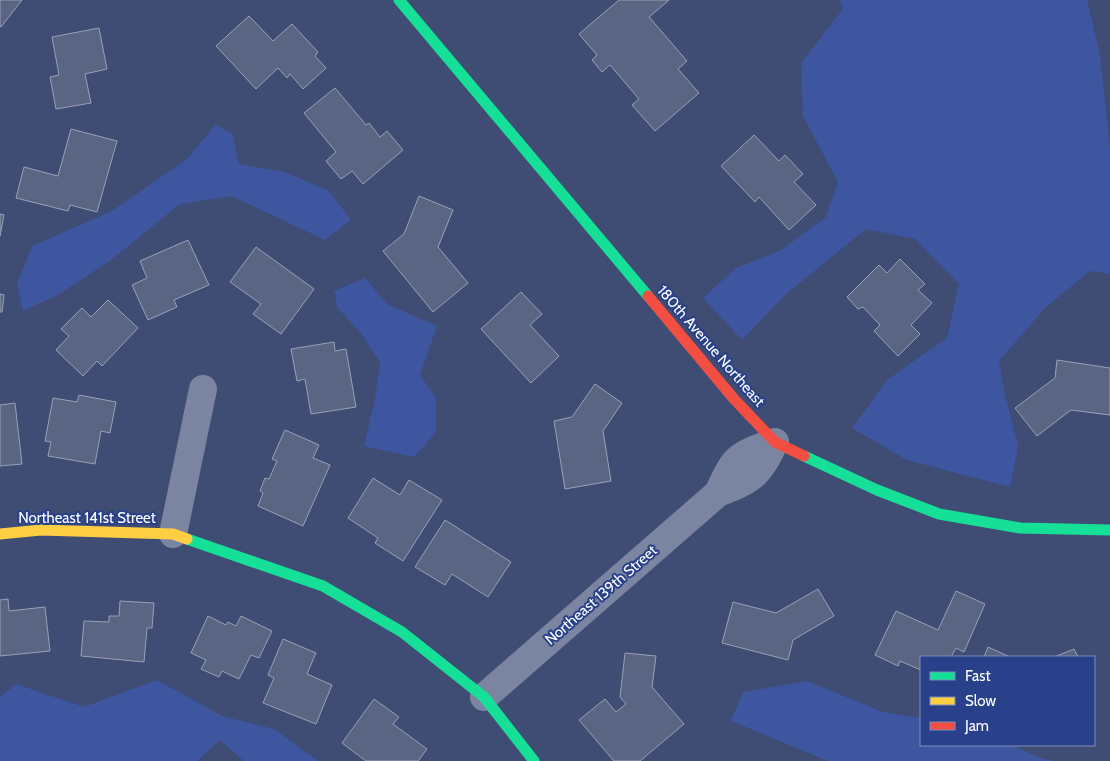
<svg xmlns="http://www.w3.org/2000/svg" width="1110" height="761" viewBox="0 0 1110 761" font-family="Cabin,sans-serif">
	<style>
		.green { fill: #3e569f }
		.building { fill: #5a6584; stroke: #9aa1b7 }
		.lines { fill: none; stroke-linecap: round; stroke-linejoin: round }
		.street { stroke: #7b85a1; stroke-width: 28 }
		.fast { stroke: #16e098; stroke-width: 11 }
		.slow { stroke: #ffcf43; stroke-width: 11 }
		.jam { stroke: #f24e42; stroke-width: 11 }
		.labels { text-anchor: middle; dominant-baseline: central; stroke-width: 4; stroke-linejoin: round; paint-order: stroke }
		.street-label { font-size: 15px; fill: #fff; stroke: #29408a }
	</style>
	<rect width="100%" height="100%" fill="#3f4c74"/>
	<!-- green -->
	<path class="green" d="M840,0H1087L1100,55L1110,148V274L1090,271L1045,308L999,361L1004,390L1018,446L1010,487L907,460L852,428L887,380L947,338L959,284L915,239L866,229L785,295L742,340L703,298L736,268L780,251L826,217L838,182L803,116L801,63L843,9Z
		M216,124L233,135L239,164L285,172L329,191L351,220L325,240L232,196L180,204L111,260L58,295L23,311L17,284L32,246L112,211L187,159Z
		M365,278L387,304L437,326L420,375L436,398V432L414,457L364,446L375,400L380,362L360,332L337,307L334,291Z
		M157,680L222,716L274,729L318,761H244L220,740L197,761H0V697L16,684L84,707Z
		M807,681L883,712L921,718V745H1012L1041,758L1053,761H828L731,721L743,692Z"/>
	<!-- building -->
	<path class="building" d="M0,0H22L1,27L0,26Z
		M619,0H669L649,17L687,61L678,69L699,93L655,131L632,105L639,99L610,65L602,72L592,60L597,55L579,34Z
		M249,16L273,41L292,24L318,52L315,56L326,68L303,89L290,74L287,78L278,68L256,89L216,46Z
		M99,28L107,69L85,74L91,103L56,109L50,77L59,75L52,37Z
		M335,88L366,125L369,123L380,137L387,131L403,150L363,184L352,171L341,179L326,161L336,152L304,113Z
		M71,129L117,141L97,212L70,205L68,211L16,198L24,167L58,176Z
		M754,135L779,161L785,155L803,174L794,182L816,205L789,230L759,197L755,202L721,166Z
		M419,196L453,210L438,247L468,283L433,312L383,251L404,234Z
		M0,214L4,215L0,236Z
		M188,240L209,285L174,300L177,307L148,320L132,285L147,278L140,261Z
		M256,247L314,289L281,334L253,314L261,304L230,282Z
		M900,259L925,284L918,290L932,303L911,325L920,334L898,356L874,331L880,325L863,307L858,309L847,297L879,265L887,273Z
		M521,292L542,314L530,325L559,356L531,383L481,329Z
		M0,294L4,295L2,312H0Z
		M108,300L138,328L102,366L97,361L83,376L56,350L69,336L61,329L82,308L91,317Z
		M334,342L335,351L346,349L356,407L311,414L305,379L297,381L291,349Z
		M1057,360L1110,368V415L1071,410L1037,436L1015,408L1055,378Z
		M595,384L622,403L603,431L611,481L565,489L554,421L572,417Z
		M79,395L116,402L110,433L101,431L95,464L48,456L51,442L45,441L53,398L77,402Z
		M15,403L22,464L0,466V405Z
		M285,430L319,445L313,458L330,465L303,526L258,506L263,493L260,491L265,478L269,479L277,461L272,459Z
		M373,478L400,495L409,480L442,500L403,561L375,543L378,538L348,518Z
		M445,520L511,562L488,597L452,574L445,585L415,567Z
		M818,589L834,616L793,640L788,660L722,643L733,602L776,613Z
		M956,591L985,604L964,652L956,648L951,657H921V670L900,661L898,666L875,655L896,611L938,630Z
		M8,599L9,611L45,607L50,651L0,656V600Z
		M120,601L154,603L152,628H147L144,662L81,656L84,621L109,622V616H119Z
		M208,616L226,625L228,622L236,626L241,616L272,631L259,658L251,655L239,679L222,671L219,677L201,669L206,660L191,653Z
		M283,639L316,653L307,674L332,685L316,724L263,703L274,678L268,675Z
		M988,647L1010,657H984Z
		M1074,649L1078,657H1054Z
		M625,653L656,656L652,687L684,724L640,761H614L579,720L605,699L616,712L626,704L620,697Z
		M374,699L399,717L393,724L427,749L418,761H366L342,743Z"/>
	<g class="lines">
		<!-- street -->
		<path class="street" d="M718,493C736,455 736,456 775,442
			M173,534L203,389
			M484,697L718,493C754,479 758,476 775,442"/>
		<!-- fast -->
		<path class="fast" d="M399,0L648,296
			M804,456L877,490L939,514L1020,528L1110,530
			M187,539L323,586L402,632L484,697L534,761"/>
		<!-- slow -->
		<path class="slow" d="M0,534L41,530L173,534L187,539"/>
		<!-- jam -->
		<path class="jam" d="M648,296L734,399L775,442L804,456"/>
	</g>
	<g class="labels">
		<!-- street labels -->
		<g class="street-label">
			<text transform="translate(711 346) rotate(49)">180th Avenue Northeast</text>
			<text x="87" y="518">Northeast 141st Street</text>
			<text transform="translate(601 595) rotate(-41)">Northeast 139th Street</text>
		</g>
	</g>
	<!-- legend -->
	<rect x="920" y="656" width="175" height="90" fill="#29408a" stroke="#7f8cb9"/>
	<rect x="930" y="672" width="25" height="8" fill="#16e098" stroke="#7f8cb9"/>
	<text x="965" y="681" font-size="15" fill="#ffffff">Fast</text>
	<rect x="930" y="697" width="25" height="8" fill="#ffcf43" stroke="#7f8cb9"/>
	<text x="965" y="706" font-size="15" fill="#ffffff">Slow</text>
	<rect x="930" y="722" width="25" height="8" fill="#f24e42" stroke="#7f8cb9"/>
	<text x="965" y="731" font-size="15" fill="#ffffff">Jam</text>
</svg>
